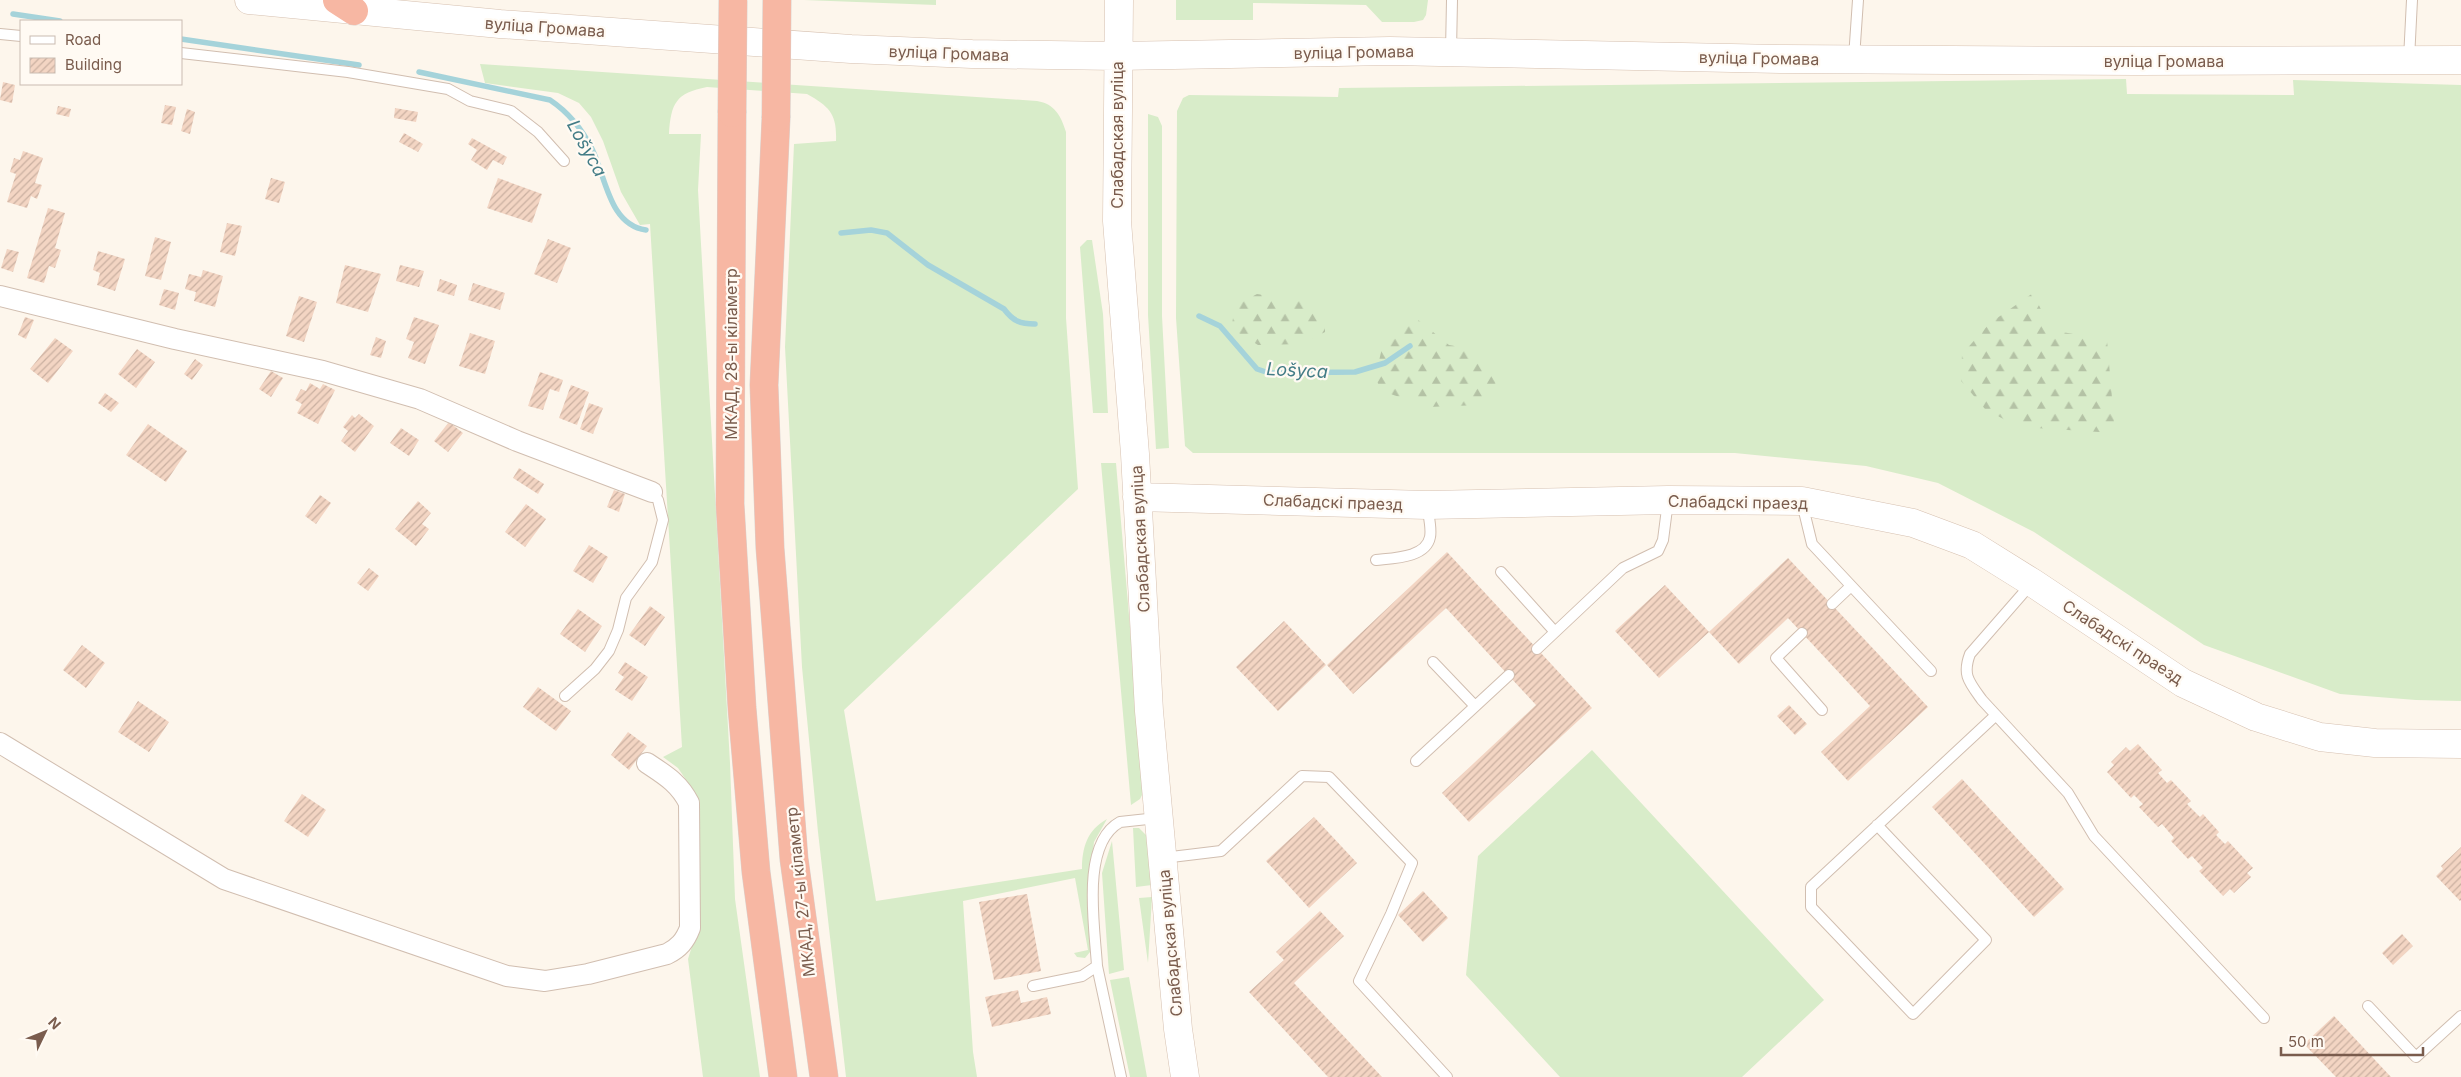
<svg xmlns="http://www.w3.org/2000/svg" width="2461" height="1077" viewBox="0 0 2461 1077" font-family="Inter,sans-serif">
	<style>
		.grass { fill: #d8ecc9 }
		.forest { fill: url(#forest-firs) }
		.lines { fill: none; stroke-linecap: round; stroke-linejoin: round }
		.stream { stroke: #a5d3da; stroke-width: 5.5 }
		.building { fill: url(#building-hatch) }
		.lane-casing { stroke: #d1beb0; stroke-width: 12 }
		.street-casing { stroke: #d1beb0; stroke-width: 22 }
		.secondary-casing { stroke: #d6c0b0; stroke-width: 29 }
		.highway-casing { stroke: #dad1cd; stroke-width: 29 }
		.lane { stroke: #fff; stroke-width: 10 }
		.street { stroke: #fff; stroke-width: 20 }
		.secondary { stroke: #fff; stroke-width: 28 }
		.highway { stroke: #f7b7a3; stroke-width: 28 }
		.highway-bridge-casing { stroke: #dad1cd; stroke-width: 29; stroke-linecap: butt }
		.highway-bridge { stroke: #f7b7a3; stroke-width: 28 }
		.labels { text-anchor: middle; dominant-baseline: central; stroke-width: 4.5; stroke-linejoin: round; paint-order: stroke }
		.street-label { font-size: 16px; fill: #7a5c4d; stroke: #fffaf3 }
		.water-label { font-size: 18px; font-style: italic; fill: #437c86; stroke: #fffaf3 }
	</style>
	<defs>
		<pattern id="forest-firs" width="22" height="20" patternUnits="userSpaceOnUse" patternTransform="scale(1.25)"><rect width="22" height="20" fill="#d8ecc9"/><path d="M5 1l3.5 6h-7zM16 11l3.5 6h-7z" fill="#b4c2a5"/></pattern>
		<pattern id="building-hatch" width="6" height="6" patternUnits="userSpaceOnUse" patternTransform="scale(1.25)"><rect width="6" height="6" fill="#f3d5c3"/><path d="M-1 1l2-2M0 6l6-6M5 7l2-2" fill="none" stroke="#cab0a1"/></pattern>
	</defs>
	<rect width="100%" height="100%" fill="#fdf6ec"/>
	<!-- grass -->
	<path class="grass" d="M804,0H936V5Z
		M1176,0H1428L1426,15L1423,20L1414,22H1382L1366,5L1253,3V20H1176Z
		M480,64L1037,101C1055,104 1061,116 1066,132V318L1078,489L844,710L876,901L1082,869C1082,848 1087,830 1107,819L1094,842L1092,860L1090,952L1085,958L1077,957L1074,953L1088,950L1075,878L963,901L973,1052L977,1077H846L818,832L802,667L785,347L794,144L836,141C837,114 830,107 807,94L707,87C676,93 671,103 669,134H701L698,190L730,763L735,899L760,1077H703L688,959L698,927L697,796L678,768L663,757L682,747L650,224L640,225L621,192L603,141L591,117L579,103L558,93L485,83Z
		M2126,79L2127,94L2294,95L2293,80L2461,85V701L2416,700L2340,694L2204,645L2034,532L1938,483L1866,466L1735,453H1193L1185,446L1176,318L1177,111L1183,98L1189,95L1338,97L1339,88Z
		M1148,114L1158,117L1162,126V316L1169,448L1156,449L1148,315Z
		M1087,240H1092L1103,314L1108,413H1093L1080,247Z
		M1101,463H1116L1144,791L1140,799L1131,805Z
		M1592,750L1824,1000L1742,1077H1560L1466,975L1478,856Z
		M1133,828H1139L1146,835L1152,885L1136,887Z
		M1112,841L1124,970L1109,974L1102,873Z
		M1152,897L1148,963L1139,898Z
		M1129,977L1147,1077H1130L1110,980Z"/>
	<!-- forest -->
	<path class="forest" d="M2033,293L2051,330L2107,340L2115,433L2018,427L1985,409L1961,381L1962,354L1990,323Z
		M1257,294L1278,297H1311L1325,314V332L1302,344L1258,345L1232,329C1233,307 1238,303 1257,294Z
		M1417,319L1449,345L1478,350L1497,374L1494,394L1480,405L1428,407L1382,391L1375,378L1382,348L1397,326Z"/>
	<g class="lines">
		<!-- stream -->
		<path class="stream" d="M13,14L60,21
			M181,39L359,65
			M419,72L550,100C568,112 582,129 592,149C606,177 609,225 646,230
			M841,233L871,230L887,233L928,265L1004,309C1013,321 1020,324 1035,324
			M1199,316L1220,326L1257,369L1269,373L1355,372L1385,363L1410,346"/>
	</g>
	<!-- building -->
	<path class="building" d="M3,82L15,85L12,103L0,100Z
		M165,105L176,107L172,125L161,123Z
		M58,106L71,109L69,117L56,114Z
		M395,108L418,112L416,122L394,118Z
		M187,109L195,112L190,134L181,131Z
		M404,133L423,144L418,152L399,142Z
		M472,138L507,157L503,165L493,160L487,170L471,160L477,150L468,144Z
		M23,151L43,158L35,183L42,185L37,199L31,196L27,208L7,202L16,174L10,172L14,158L20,160Z
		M271,178L285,182L279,203L265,199Z
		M498,178L542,194L532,223L487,208Z
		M48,208L65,213L55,248L61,250L55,268L49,266L44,283L27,278Z
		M227,223L242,226L235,256L220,252Z
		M155,237L171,242L161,280L145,276Z
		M548,239L571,248L557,283L534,274Z
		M7,249L19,252L13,272L1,268Z
		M98,251L125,259L115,291L97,285L100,273L93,270Z
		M345,265L381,274L368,312L336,303Z
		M400,265L424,271L419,287L396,281Z
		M203,270L223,276L215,307L194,301L196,292L185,289L189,274L201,277Z
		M440,279L457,285L454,296L437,291Z
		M473,283L505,293L500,310L468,300Z
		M164,289L179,293L175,310L159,305Z
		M299,296L317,302L304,342L286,336Z
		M25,317L34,320L26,339L18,335Z
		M414,317L439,325L425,364L408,358L414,342L406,339Z
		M470,333L495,341L485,374L459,366Z
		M376,337L386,341L381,358L370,355Z
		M55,338L73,351L48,383L30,369Z
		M137,349L155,362L136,388L118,374Z
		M195,359L203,365L192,380L184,374Z
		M271,371L283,378L271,397L259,389Z
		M540,372L563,380L559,392L550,389L543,410L528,406Z
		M310,383L320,389L323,384L335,390L318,424L297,413L302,404L295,400L301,389L306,391Z
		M571,385L589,392L577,425L559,418Z
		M105,393L119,403L111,412L98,403Z
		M589,403L603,408L593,434L580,429Z
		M359,414L374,426L355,452L341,441L348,431L343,427L352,415L355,418Z
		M449,422L463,433L448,452L434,441Z
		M148,424L187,451L166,482L126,455Z
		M401,428L419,440L409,456L390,443Z
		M519,468L544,484L538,494L513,478Z
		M614,490L625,494L619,512L607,507Z
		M320,495L331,503L316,524L305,516Z
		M418,501L431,513L422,524L429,529L416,546L395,529Z
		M526,504L546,519L525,547L505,532Z
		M589,545L608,557L593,583L573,571Z
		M1447,552L1592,708L1469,822L1442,793L1536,705L1446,608L1353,694L1327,665Z
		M1788,558L1928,707L1848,781L1821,752L1870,706L1788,618L1739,664L1709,632Z
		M369,568L379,576L368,591L357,583Z
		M1665,585L1709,632L1659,678L1615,631Z
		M650,606L665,617L645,646L629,635Z
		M578,609L602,626L585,652L560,634Z
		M1284,621L1326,665L1278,711L1236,667Z
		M82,645L105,663L86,688L63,670Z
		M625,662L648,677L632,701L615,690L624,677L618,673Z
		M538,687L571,711L556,731L523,707Z
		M138,701L169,722L149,752L118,732Z
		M1789,705L1807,724L1795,735L1777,716Z
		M628,732L647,746L629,770L611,755Z
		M2138,744L2162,770L2158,773L2167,783L2171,780L2191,801L2187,804L2200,817L2203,814L2219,832L2216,835L2225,844L2228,841L2253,868L2247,873L2251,877L2234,893L2230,889L2223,896L2199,871L2203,868L2192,856L2188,859L2171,841L2174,838L2162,824L2158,827L2139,807L2143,804L2134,795L2131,798L2107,772L2114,765L2111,762L2126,747L2130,751Z
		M1962,779L2064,889L2034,917L1932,807Z
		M302,794L326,810L308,837L284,821Z
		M1314,817L1357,863L1309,908L1266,861Z
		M2461,847V900L2460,901L2436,876L2443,869L2441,866Z
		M1423,891L1448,918L1423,942L1398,915Z
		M1027,894L1041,971L994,980L979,902Z
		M1320,911L1344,936L1294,983L1382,1077H1328L1249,992L1284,960L1276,952Z
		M2402,934L2413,946L2393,965L2382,953Z
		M1018,990L1021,1003L1047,997L1051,1014L992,1027L985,997Z
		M2334,1016L2375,1060L2391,1077H2336L2304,1044Z"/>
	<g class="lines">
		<defs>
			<path id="lane" d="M0,34L21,36
				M1451,51L1452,0
				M181,53L348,72L448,89L470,101L511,111L538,132L564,161
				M1854,58L1858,0
				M2409,59L2412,0
				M1802,503L1812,544L1931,671
				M1376,560C1393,558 1426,558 1430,537C1432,528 1428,514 1427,505
				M1501,572L1555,632
				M2032,583L1970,654C1962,675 1969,682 1982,700L2068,793L2094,836L2264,1018
				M1832,604L1851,586
				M1802,633L1776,658L1822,710
				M1537,649L1623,568L1658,551L1663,540L1668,501
				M1433,662L1475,706
				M565,696L595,669L609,651L618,630L626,598L652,562L663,520L658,500L652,492
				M1416,761L1509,675
				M1877,825L1986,940L1913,1014L1811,907V887L1996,715
				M1163,858L1221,851L1302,776L1329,777L1412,863L1391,914L1359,981L1447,1077
				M1097,966L1121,1077
				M1033,986L1082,976L1097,966C1095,928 1080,844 1120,822L1157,818
				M2368,1006L2416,1057L2461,1016"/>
			<path id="street" d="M0,296L175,339L323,371L420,399L517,441L652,492
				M0,743L224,879L507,976L545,981L588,974L667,954C679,948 685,941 690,928L689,803C679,783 665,775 647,763"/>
			<path id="secondary" d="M249,0L500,24L851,49L972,54L1117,56L1390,51L1784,59L2137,61L2461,60
				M1119,0L1117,221L1135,454L1149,711L1178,1029L1185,1077
				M1137,497L1427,505L1668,500L1802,501L1913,523L1972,545L2033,583L2183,683L2256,717L2320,737L2375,743L2461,744"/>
			<path id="highway" d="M337,0L354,11
				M732,113L730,504L742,708L756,872L783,1077
				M776,118L764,385L770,548L794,859L824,1077"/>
		</defs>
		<!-- lane casing -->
		<use href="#lane" class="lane-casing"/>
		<!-- street casing -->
		<use href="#street" class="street-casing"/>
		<!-- secondary casing -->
		<use href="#secondary" class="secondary-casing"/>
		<!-- highway casing -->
		<use href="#highway" class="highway-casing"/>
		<!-- lane -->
		<use href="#lane" class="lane"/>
		<!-- street -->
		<use href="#street" class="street"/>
		<!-- secondary -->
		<use href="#secondary" class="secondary"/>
		<!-- highway -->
		<use href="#highway" class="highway"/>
		<defs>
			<path id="highway-bridge" d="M732,113L733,0
				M776,118L777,0"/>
		</defs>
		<!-- highway-bridge casing -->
		<use href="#highway-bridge" class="highway-bridge-casing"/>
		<!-- highway-bridge -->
		<use href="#highway-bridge" class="highway-bridge"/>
	</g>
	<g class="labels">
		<!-- street labels -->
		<g class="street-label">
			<text transform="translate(545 27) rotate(4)">вуліца Громава</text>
			<text transform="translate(1354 52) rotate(-1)">вуліца Громава</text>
			<text transform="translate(949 53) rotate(2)">вуліца Громава</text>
			<text transform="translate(1759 58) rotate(1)">вуліца Громава</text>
			<text x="2164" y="61">вуліца Громава</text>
			<text transform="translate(1117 135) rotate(-90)">Слабадская вуліца</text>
			<text transform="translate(731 354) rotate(-90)">МКАД, 28-ы кіламетр</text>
			<text transform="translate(1333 502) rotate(2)">Слабадскі праезд</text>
			<text transform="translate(1738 502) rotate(1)">Слабадскі праезд</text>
			<text transform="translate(1140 539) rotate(-93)">Слабадская вуліца</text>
			<text transform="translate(2123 642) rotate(33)">Слабадскі праезд</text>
			<text transform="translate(800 892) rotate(-96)">МКАД, 27-ы кіламетр</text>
			<text transform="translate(1170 943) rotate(-95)">Слабадская вуліца</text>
		</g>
		<!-- water labels -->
		<g class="water-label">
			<text transform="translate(587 148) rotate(61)">Lošyca</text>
			<text transform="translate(1297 370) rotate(3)">Lošyca</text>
		</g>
	</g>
	<!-- legend -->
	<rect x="20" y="20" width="162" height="65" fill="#fffaf3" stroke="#cabbb1"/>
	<rect x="30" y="36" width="25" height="8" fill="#ffffff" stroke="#cabbb1"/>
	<text x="65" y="45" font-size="15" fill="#7a5c4d">Road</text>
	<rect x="30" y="58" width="25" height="15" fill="url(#building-hatch)" stroke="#cabbb1"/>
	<text x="65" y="70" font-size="15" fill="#7a5c4d">Building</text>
	<!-- north arrow -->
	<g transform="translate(45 1032) rotate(47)" stroke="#fffaf3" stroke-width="4" paint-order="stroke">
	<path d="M0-4L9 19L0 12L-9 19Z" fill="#7a5c4d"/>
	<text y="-8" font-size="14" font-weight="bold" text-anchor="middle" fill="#7a5c4d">N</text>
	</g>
	<!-- scale -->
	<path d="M2281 1047v8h142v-8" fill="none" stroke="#7a5c4d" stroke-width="2.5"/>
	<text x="2288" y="1047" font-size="15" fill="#7a5c4d" stroke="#fffaf3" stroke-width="4" paint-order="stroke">50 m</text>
</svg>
